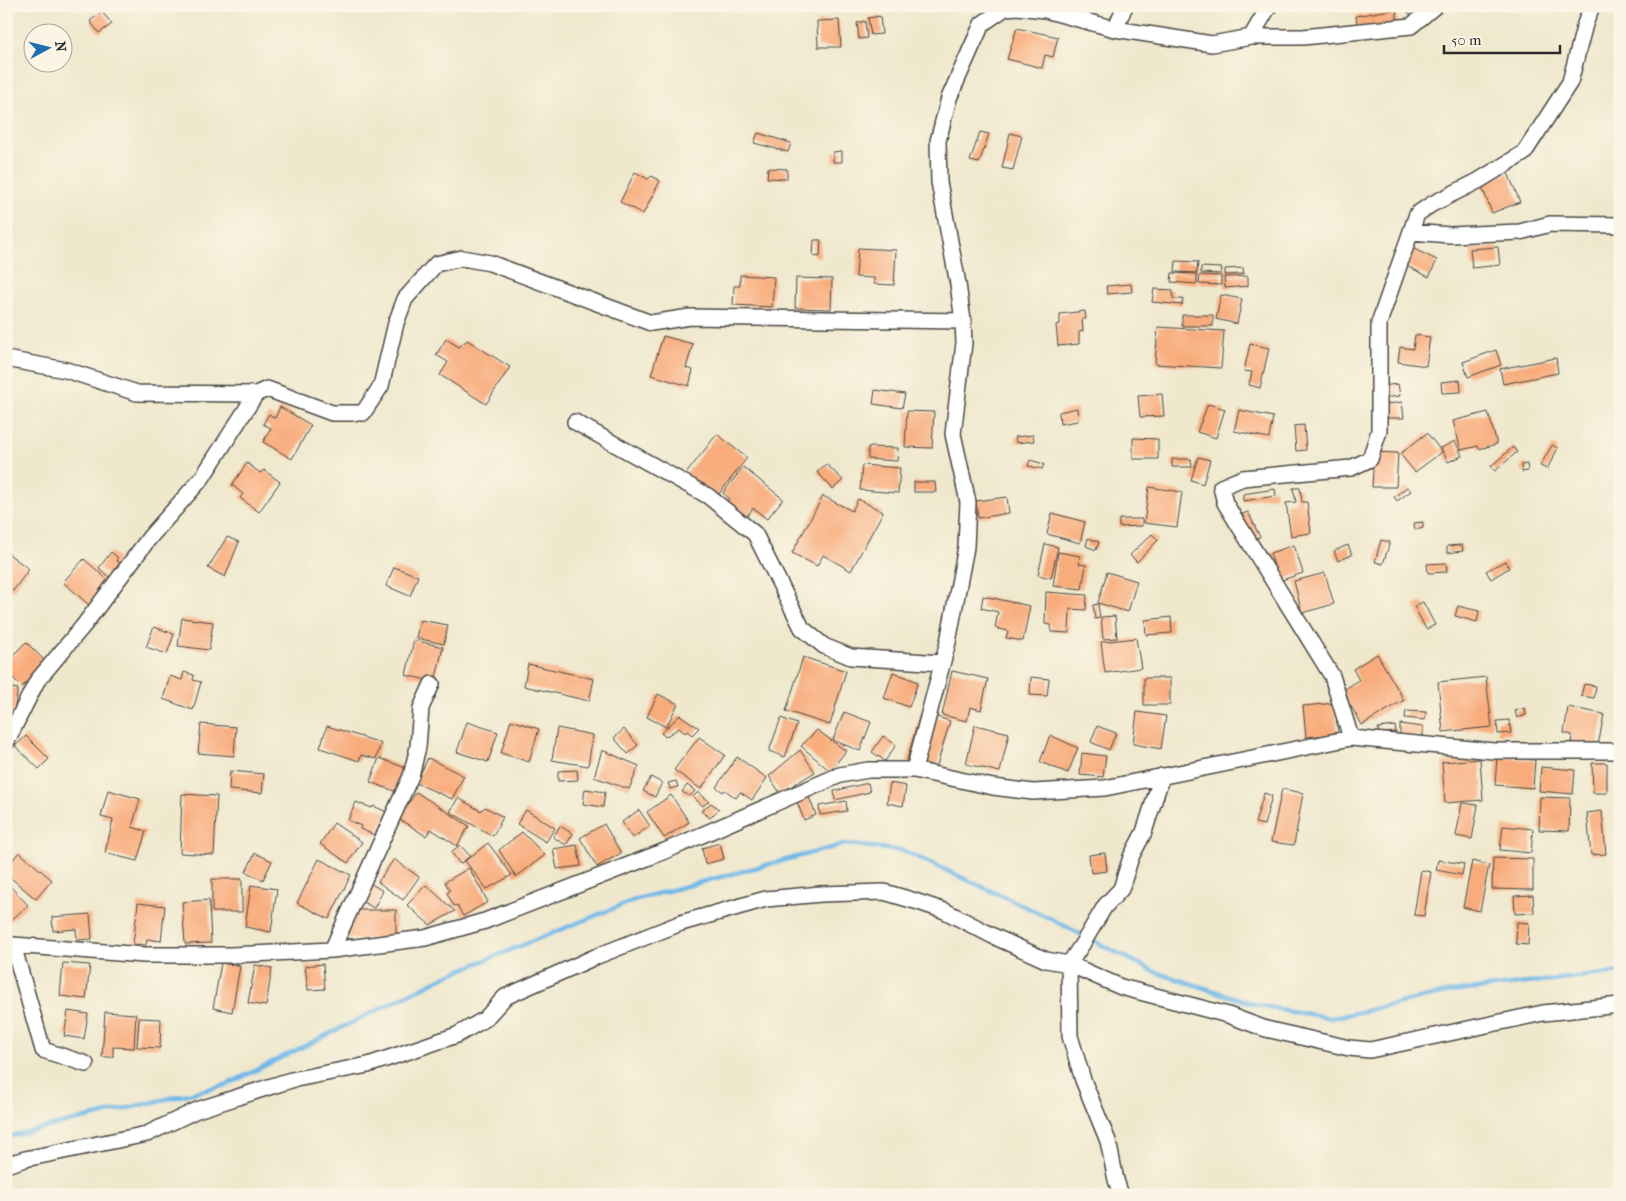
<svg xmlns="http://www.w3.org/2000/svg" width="1626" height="1201" viewBox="0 0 1626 1201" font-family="'IM FELL French Canon',serif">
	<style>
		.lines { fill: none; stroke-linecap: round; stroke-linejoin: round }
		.stream { stroke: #70b8e8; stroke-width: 4.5 }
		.building { fill: #f8ac7b }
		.street-casing { stroke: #484743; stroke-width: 18 }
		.street { stroke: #fff; stroke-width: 15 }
	</style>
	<rect width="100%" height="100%" fill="#fcf5e5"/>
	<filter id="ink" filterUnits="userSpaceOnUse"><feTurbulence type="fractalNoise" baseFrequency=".02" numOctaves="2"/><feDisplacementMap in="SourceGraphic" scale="10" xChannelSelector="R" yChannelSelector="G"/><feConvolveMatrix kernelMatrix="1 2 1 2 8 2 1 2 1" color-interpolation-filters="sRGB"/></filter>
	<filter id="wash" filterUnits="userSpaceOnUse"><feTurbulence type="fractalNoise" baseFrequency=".0096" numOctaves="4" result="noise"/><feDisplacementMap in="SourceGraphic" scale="20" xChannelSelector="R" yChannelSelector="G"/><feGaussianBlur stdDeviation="1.12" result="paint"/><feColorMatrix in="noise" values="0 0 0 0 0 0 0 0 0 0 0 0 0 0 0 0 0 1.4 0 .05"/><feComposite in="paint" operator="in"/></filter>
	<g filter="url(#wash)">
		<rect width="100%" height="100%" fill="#efe8cd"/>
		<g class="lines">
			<!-- stream -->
			<path class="stream" d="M6,1137L226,1085L446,976L637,899L846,844L904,851L1039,913L1155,972L1261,1006L1332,1018L1450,992L1620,972"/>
		</g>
		<g id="blocks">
			<!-- building -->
			<path class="building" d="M1403,6H1424L1411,16Z
				M1396,9L1399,33L1359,40L1356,16Z
				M102,12L112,24L99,33L90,21Z
				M880,16L882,34L871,35L868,18Z
				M839,20L841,47H818L817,21Z
				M865,21L867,38L859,39L857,23Z
				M1017,28L1058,37L1053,57L1045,55L1042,68L1007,59Z
				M980,132L989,134L979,163L970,161Z
				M758,133L791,143L788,152L754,143Z
				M1010,133L1022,136L1013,170L1002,168Z
				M842,151V162H833V152Z
				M768,168L787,169V179L767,178Z
				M635,172L648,179L652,176L660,181L643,214L620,202Z
				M1508,173L1520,202L1492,213L1481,184Z
				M814,240H821L820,257L813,256Z
				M1498,247L1500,265L1472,268L1470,249Z
				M858,248L896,250L894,285L874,284V278L856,277Z
				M1412,248L1437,260L1429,277L1403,264Z
				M1176,261L1198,262L1197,273L1175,272Z
				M1201,267L1222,268L1221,274L1201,273Z
				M1243,268L1244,274L1225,275V269Z
				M1172,273L1197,274V284L1171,282Z
				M740,275L774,277L772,307L733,305L734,286H740Z
				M1200,275L1221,276V285L1199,284Z
				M1248,276V286L1225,288L1224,277Z
				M796,278L832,279L831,309L795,308Z
				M1131,284L1132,292L1107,294L1106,286Z
				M1154,289L1173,290V299H1183L1182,305L1152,302Z
				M1221,295L1242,299L1237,324L1216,319Z
				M1085,311L1086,319H1082L1083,331L1079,332V344L1058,346L1056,325L1060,324V314Z
				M1182,315H1213V326H1182Z
				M1158,327L1224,331L1221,368L1155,364Z
				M1415,335L1430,337L1426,366L1398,362L1400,347L1413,349Z
				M663,336L693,344L686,368L693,370L689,386L651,375Z
				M446,339L459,347L467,340L510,367L486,404L440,375L448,362L436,355Z
				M1250,344L1269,348L1260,388L1249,385L1252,372L1244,371Z
				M1496,350L1501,365L1468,377L1463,362Z
				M1556,358L1558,373L1503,384L1500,369Z
				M1460,380L1461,392L1442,393L1441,382Z
				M1398,384L1400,396L1382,398L1381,386Z
				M875,390L905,394L902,408L873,404Z
				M1162,394L1164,416L1140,417L1138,396Z
				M1402,402L1404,418H1381V405Z
				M1208,404L1225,409L1216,438L1197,432Z
				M280,407L311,425L292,459L263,442L271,428L263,424L269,414L275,418Z
				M1077,408L1078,421L1060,424L1059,412Z
				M1239,410L1273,417L1269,438L1234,431Z
				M907,411L934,412L932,448L905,447Z
				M1488,412L1497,444L1479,449L1478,446L1461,450L1453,421Z
				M1304,425L1306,450L1296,451L1294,426Z
				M1427,433L1442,452L1415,472L1400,454Z
				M717,434L747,458L715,499L685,475Z
				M1033,435L1034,441L1016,443L1015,437Z
				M1133,438L1158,439V459H1133Z
				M1455,441L1462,456L1448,462L1441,448Z
				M1552,445L1558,448L1547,469L1540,466Z
				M868,447L898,448L897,461L868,459Z
				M1513,447L1517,452L1495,471L1491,466Z
				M1374,452L1398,453L1396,487H1372Z
				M1198,457L1210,460L1203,484L1191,480Z
				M1172,459H1191L1192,467H1172Z
				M1030,460L1044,464L1042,469L1028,466Z
				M247,463L260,473L264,470L280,482L259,512L240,498L243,494L232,485Z
				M826,464L843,480L833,489L817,472Z
				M1527,464L1528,471L1522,472L1521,465Z
				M862,465L900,468L898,493L860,490Z
				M743,467L783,499L767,519L753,508L744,520L725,505L729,498L723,493Z
				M914,482H935L936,492H914Z
				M1149,487L1182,492L1177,527L1144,523Z
				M1407,487L1411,491L1397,501L1394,497Z
				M1293,488H1300L1302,502H1307L1311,533L1291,536L1286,503L1296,502Z
				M1275,489L1276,496L1243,501V494Z
				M823,496L852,511L858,499L883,512L851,571L823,555L817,566L792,553Z
				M1007,497L1009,513L978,518L976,501Z
				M1248,512L1260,537L1254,539L1240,515Z
				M1052,513L1085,522L1080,543L1047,534Z
				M1119,519H1142V526L1119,527Z
				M1423,522V528L1415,530L1414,523Z
				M1152,534L1158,540L1137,562L1130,555Z
				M227,537L239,542L225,577L208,568Z
				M1088,538L1099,542L1096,550L1086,546Z
				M1381,540L1390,542L1383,564L1375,562Z
				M1045,544L1058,547L1051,578L1038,575Z
				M1294,545L1303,573L1279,581L1270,553Z
				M1348,545L1352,555L1338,561L1334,551Z
				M1462,545L1463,551L1447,553V546Z
				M6,552L29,569L13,591L6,586Z
				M111,552L118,558L116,560L123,566L112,580L99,568Z
				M1058,552L1080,556L1079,564L1086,565L1082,589L1053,586Z
				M84,559L109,581L89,605L63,582Z
				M1505,561L1509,568L1491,579L1486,571Z
				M1446,563L1447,572L1428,573L1427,564Z
				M394,567L418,576L410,596L386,586Z
				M1107,572L1137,581L1128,612L1098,603Z
				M1325,573L1334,604L1302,613L1294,581Z
				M1046,592L1087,595L1086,610L1070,609L1069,633L1051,632V625L1045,624Z
				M983,596L1030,606L1023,641L1006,638L1008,631L995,628L998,612L981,608Z
				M1423,602L1435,625L1426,629L1414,606Z
				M1098,604L1100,618L1095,619L1093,605Z
				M1458,606L1479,611L1477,622L1455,616Z
				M1115,616L1117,638L1103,639L1101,617Z
				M1171,617L1172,633L1146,635L1145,620Z
				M182,618L213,622L209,650L178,646Z
				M420,620L448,625L444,644L416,638Z
				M154,627L174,634L167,654L146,647Z
				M1136,638L1141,668L1105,673L1101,642Z
				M414,640L443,647L435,682L406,675Z
				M26,642L46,662L22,687L6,671V654L8,653L12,656Z
				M1377,654L1404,700L1362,725L1342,691L1359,680L1353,669Z
				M803,657L846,671L830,725L786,711Z
				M528,664L594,679L589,701L524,686Z
				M952,671L988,679L981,710L970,707L967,721L942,715Z
				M184,672L194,675L193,680L201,682L193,710L163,699L170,676L182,680Z
				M893,672L918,682L909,707L884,698Z
				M1031,677L1049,679L1047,696L1030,695Z
				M1486,677L1492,727L1443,732L1438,682Z
				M1144,678H1170V705H1144Z
				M1584,684L1596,686L1594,698L1581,696Z
				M6,687L18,689L11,728L6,727Z
				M658,694L678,704L666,727L647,717Z
				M1335,703L1338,734L1306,737L1303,706Z
				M1568,707L1604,714L1598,746L1571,742L1572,735L1564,733Z
				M1525,708L1526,715L1517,718L1515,711Z
				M1406,711L1426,712L1425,720L1405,718Z
				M844,712L871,722L860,751L833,740Z
				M921,712L950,721L935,772L906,763Z
				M1137,712L1166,716L1161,749L1133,744Z
				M680,715L699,728L692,735L687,731L685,733L679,728L665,737L661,733Z
				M781,718L797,724L785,757L769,751Z
				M511,720L539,729L529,762L501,753Z
				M1509,720L1511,733L1498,734L1497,721Z
				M467,722L498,732L488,762L457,752Z
				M201,724L236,727L234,756L198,753Z
				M1400,724L1423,727V736L1400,735Z
				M975,725L1009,733L1000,772L966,764Z
				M327,726L381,743L376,759L361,755L359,761L320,748Z
				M1097,726L1116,733L1109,750L1091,742Z
				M1395,726L1396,732L1379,734L1378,728Z
				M557,728L593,735L588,766L552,760Z
				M624,729L638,745L628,754L614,738Z
				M817,730L846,751L830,771L801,746Z
				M1050,735L1078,748L1068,773L1040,762Z
				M26,736L49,759L39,769L15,746Z
				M883,736L896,745L885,761L872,752Z
				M699,737L725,755L701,789L674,770Z
				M602,750L639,766L629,789L594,777Z
				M800,750L815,772L780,793L769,776Z
				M1082,753L1106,756L1103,777L1080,775Z
				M737,757L767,778L752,800L740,792L736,798L725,790L723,792L716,787Z
				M1497,757L1535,760L1533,788L1495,785Z
				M379,758L406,768L397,792L370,782Z
				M428,758L464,776L452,799L416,783Z
				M1480,759L1483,800L1445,803L1442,762Z
				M1592,763H1607V793H1593Z
				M1541,767L1575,770L1573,794L1539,791Z
				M577,770L578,780L558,781V771Z
				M230,771L264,774L262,793L229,790Z
				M651,777L662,783L655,797L643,791Z
				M676,781L678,787L670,789L668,783Z
				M868,783L870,792L835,800L834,791Z
				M890,783L906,786L903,806L887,803Z
				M687,785L695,791L690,796L682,792Z
				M585,789L605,792L603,807L583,804Z
				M1282,789L1303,793L1294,845L1271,842Z
				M108,790L140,799L132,827L146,831L137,861L105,853L113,820L101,817Z
				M416,792L469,826L457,846L431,829L426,836L399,819Z
				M698,792L709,801L703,806L693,797Z
				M1264,793L1272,796L1264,825L1255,823Z
				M182,794L217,796L214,855L180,853Z
				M671,795L689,822L664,838L647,812Z
				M809,797L816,815L804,820L797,802Z
				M1540,797L1570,798L1569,831L1539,830Z
				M458,798L481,811L485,807L503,817L493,836L450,812Z
				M846,801L847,811L820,815L819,806Z
				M356,802L372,808L373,806L387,812L377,836L360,829L361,826L348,820Z
				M711,803L719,809L710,818L701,811Z
				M1462,803L1478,805L1472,839L1456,836Z
				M526,810L555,828L546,842L517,824Z
				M639,810L650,826L632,838L622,822Z
				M1602,811L1606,854L1591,855L1587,813Z
				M334,823L362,842L348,863L320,844Z
				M604,824L621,853L597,867L580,838Z
				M560,826L573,834L566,845L553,837Z
				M1503,826L1533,829L1531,853L1500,850Z
				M522,832L545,855L516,877L499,850Z
				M488,843L512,875L487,889L465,861Z
				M720,843L724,859L705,864L702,848Z
				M460,845L470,856L460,864L451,852Z
				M577,845L581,866L557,869L553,849Z
				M19,852L52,880L36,899L6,874V868Z
				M255,853L272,861L263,880L246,872Z
				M1105,853L1107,871L1091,873L1089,855Z
				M1493,858L1533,859V890L1492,889Z
				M319,859L351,875L329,919L297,903Z
				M394,859L419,877L403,900L378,882Z
				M1438,860L1464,864L1462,875L1436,870Z
				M1472,861L1489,865L1480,911L1463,907Z
				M469,868L488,902L463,916L457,905L454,906L447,893L450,891L445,882Z
				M1421,870L1431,872L1424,916L1414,915Z
				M212,879H242V912H212Z
				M6,882L28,905L6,925Z
				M368,882L383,891L374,908L359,900Z
				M251,885L277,889L271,932L245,927Z
				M426,885L455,911L430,925L407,905Z
				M1533,895L1534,913L1515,914L1514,896Z
				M209,900L211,943L185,944L182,902Z
				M138,903L165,906L161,941L147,939L146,945L133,944Z
				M356,910H396V939H347V927Z
				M90,914L92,939L77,940L76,929L53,931L52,917Z
				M1517,922L1529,923L1528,945L1516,944Z
				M63,963L90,965L86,999L60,996Z
				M221,963L240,966L232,1012L213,1008Z
				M323,964L325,989L308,990L305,966Z
				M255,965L272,968L266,1006L248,1003Z
				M68,1011L88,1014L84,1039L64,1036Z
				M105,1012L136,1014L134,1048L113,1047V1057H102Z
				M139,1018L161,1019L160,1048L137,1047Z"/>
		</g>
	</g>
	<g filter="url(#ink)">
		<use href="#blocks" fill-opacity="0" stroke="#484743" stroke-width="1"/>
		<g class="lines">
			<defs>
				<path id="street" d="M1115,29L1125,6
					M1251,37L1269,6
					M1411,232L1450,235L1520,232L1550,224L1620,225
					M6,359L66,370L137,393L256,394
					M575,422L708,496L755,534L802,628L824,646L851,657L942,663
					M1351,738L1332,676L1225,503L1221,487L1243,478L1351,468L1370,459L1379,431V323L1417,214L1432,204L1478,181L1524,153L1570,82L1585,24L1592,6
					M6,743L37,681L84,625L150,537L202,478L256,394L267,389L332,413H363L381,386L396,323L405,299L436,264L462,258L490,263L651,323L690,317L963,321
					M914,770L948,642L966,547L968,502L953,434L964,343L963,321L958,284L939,182L938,141L949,98L982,24L1005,8L1017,7L1045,10L1115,29L1212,44L1251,37H1303L1411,26L1435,6
					M6,943L13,945L144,955H231L332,950L425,938L485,921L665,851L840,775L868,770H914L993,787L1033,792L1105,788L1351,738L1494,751H1620
					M13,945L43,1050L86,1064
					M332,950L411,776L418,747L421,708L432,684
					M6,1165L25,1159L147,1134L197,1110L291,1080L368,1065L457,1035L485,1019L505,997L595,957L681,923L766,899L821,894L884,892L915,901L945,911L993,936L1046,960L1069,964L1121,987L1228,1015L1266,1029L1349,1048L1370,1050L1543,1013L1620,1005
					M1121,1195L1116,1180L1108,1141L1083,1080L1070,1036L1069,964L1083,943L1105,906L1121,889L1131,857L1144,832L1162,776"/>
			</defs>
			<!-- street casing -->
			<use href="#street" class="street-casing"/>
			<!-- street -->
			<use href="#street" class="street"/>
		</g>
	</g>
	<!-- margin -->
	<rect width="1626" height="1201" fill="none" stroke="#fcf5e5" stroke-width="25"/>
	<!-- north arrow -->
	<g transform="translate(48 48) rotate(83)"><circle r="24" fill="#fcf5e5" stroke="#a8a49b"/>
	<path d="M0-4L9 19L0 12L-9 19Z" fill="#1f6fb2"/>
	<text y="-8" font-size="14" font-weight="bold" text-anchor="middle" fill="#2b2b2b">N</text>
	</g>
	<!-- scale -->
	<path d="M1444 45v8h116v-8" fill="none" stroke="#2b2b2b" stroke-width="2.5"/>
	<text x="1451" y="45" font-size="15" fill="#2b2b2b" stroke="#fcf5e5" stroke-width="4" paint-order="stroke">50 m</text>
</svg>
